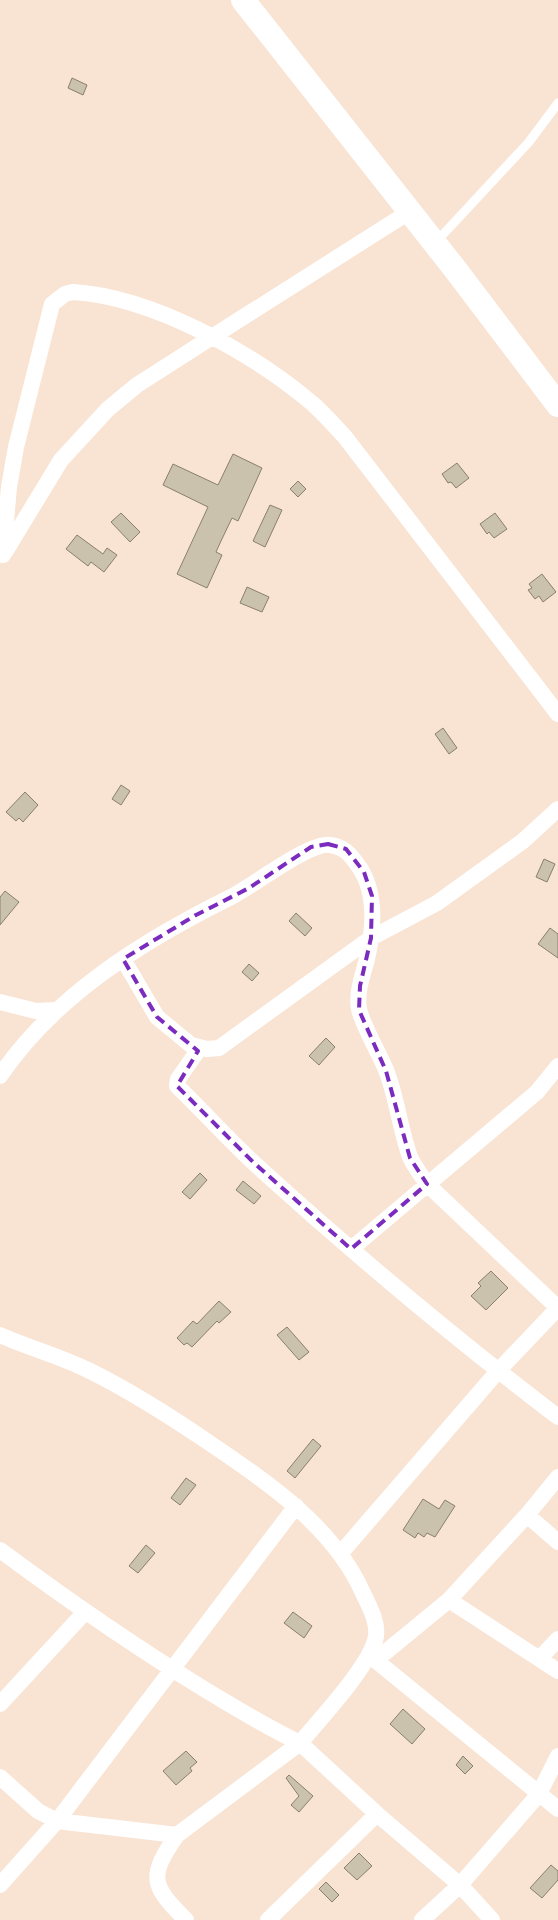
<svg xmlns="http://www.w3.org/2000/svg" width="558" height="1920" viewBox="0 0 558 1920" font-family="'Nunito Sans',sans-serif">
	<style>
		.building { fill: #cac2ac; stroke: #88806b }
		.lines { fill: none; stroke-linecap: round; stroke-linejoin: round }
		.lane { stroke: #fff; stroke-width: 9 }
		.street { stroke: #fff; stroke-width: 16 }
		.secondary { stroke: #fff; stroke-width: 24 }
		.marked { fill: none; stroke: #7b2cbf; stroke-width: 4; stroke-dasharray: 10 6; stroke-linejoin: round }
	</style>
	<rect width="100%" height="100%" fill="#f9e4d4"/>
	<!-- building -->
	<path class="building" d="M72,78L87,85L83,95L68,88Z
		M233,454L262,468L238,521L232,518L221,541L216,552L222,555L207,588L177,574L208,507L163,485L173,464L218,485Z
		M457,463L469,478L456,488L451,482L448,483L442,474Z
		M298,481L306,489L298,497L290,489Z
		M270,505L282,510L265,547L253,541Z
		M121,513L140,532L130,542L111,522Z
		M495,513L507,529L494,538L489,532L487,534L480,524Z
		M77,535L103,554L107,548L117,555L104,572L91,562L88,566L66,549Z
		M542,574L556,592L543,602L539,596L535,599L528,590L532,588L529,584Z
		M247,587L269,597L262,612L240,603Z
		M443,728L457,748L449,754L435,734Z
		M121,785L130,791L121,805L112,799Z
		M25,792L38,805L23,822L19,818L16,821L6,812Z
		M544,859L555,864L547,882L536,877Z
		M5,891L19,902L0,925V897Z
		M296,913L312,928L305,936L289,921Z
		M550,928L558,934V958L538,944Z
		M249,964L259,973L252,981L242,972Z
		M326,1038L335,1047L319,1065L309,1056Z
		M200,1173L207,1180L190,1199L182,1192Z
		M243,1181L261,1196L254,1204L236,1190Z
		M491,1271L508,1288L486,1310L471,1296L481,1286L478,1283Z
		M219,1301L231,1312L219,1323L217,1321L192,1347L187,1343L184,1345L177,1338L193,1321L197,1324Z
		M287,1327L309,1352L299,1360L277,1335Z
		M313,1439L321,1446L295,1478L287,1471Z
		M186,1478L196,1485L180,1505L171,1498Z
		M423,1499L439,1509L445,1500L455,1506L435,1537L427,1533L424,1537L418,1533L415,1538L403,1530Z
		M146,1545L155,1553L138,1573L129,1566Z
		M293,1612L312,1626L304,1638L284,1623Z
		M403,1709L425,1729L412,1744L390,1724Z
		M186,1751L197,1762L190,1768L192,1771L176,1785L163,1771Z
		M463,1756L473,1766L465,1774L456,1765Z
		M289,1775L313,1796L299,1812L291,1805L299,1796L286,1778Z
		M359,1853L372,1866L357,1880L344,1868Z
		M551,1865L558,1871V1880L542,1898L530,1888Z
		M326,1882L339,1895L332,1902L319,1889Z"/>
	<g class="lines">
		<!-- lane -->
		<path class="lane" d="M436,242L529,142L558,103"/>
		<!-- street -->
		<path class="street" d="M5,552L61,460L108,409L137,385L212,337L409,212
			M3,555L9,487L16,447L52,304L65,294L73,292C153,297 253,353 313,404C324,414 335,426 345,437L558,714
			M123,959L157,1017L191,1045L207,1049L219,1048L371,938L437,903L523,841L558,809
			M0,1002L36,1011L56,1010
			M199,1049L178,1079L177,1086C203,1111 228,1139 255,1164C352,1252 453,1337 558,1417
			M0,1076C55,995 144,940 231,897C253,886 309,842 330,845C344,847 349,853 357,864C377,890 374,928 367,959C363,975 356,992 359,1009C361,1022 380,1055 386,1070C397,1098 400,1129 410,1157C414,1166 421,1175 427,1184L558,1308
			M351,1249L537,1092L558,1066
			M0,1335C29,1348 60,1356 88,1370C133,1392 173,1418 214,1446C271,1485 334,1528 363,1593C369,1606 378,1621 376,1636C372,1664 319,1720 300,1743L377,1814L460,1885L492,1920
			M527,1515L558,1542
			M0,1550C66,1599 134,1646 204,1689C236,1708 266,1727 300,1743L177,1835L57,1821L38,1811L0,1777
			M340,1554L498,1371L558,1308
			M449,1600L558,1671
			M369,1655L558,1809
			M540,1658L558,1639
			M376,1660L449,1600L527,1515L558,1477
			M0,1704L85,1612
			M177,1835C148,1877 151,1885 186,1920
			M0,1885L57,1821L296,1506
			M268,1920L377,1814
			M422,1920L460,1885L539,1794L558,1756"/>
		<!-- secondary -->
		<path class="secondary" d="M243,0L455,269L558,405"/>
	</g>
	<!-- marked area -->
	<path class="marked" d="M328,844L346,849L364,872L372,896L371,938L360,986L359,1010L386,1071L410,1158L427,1184L351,1249L253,1162L177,1086L198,1051L157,1017L123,959L196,915L249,888L311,847Z"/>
</svg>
